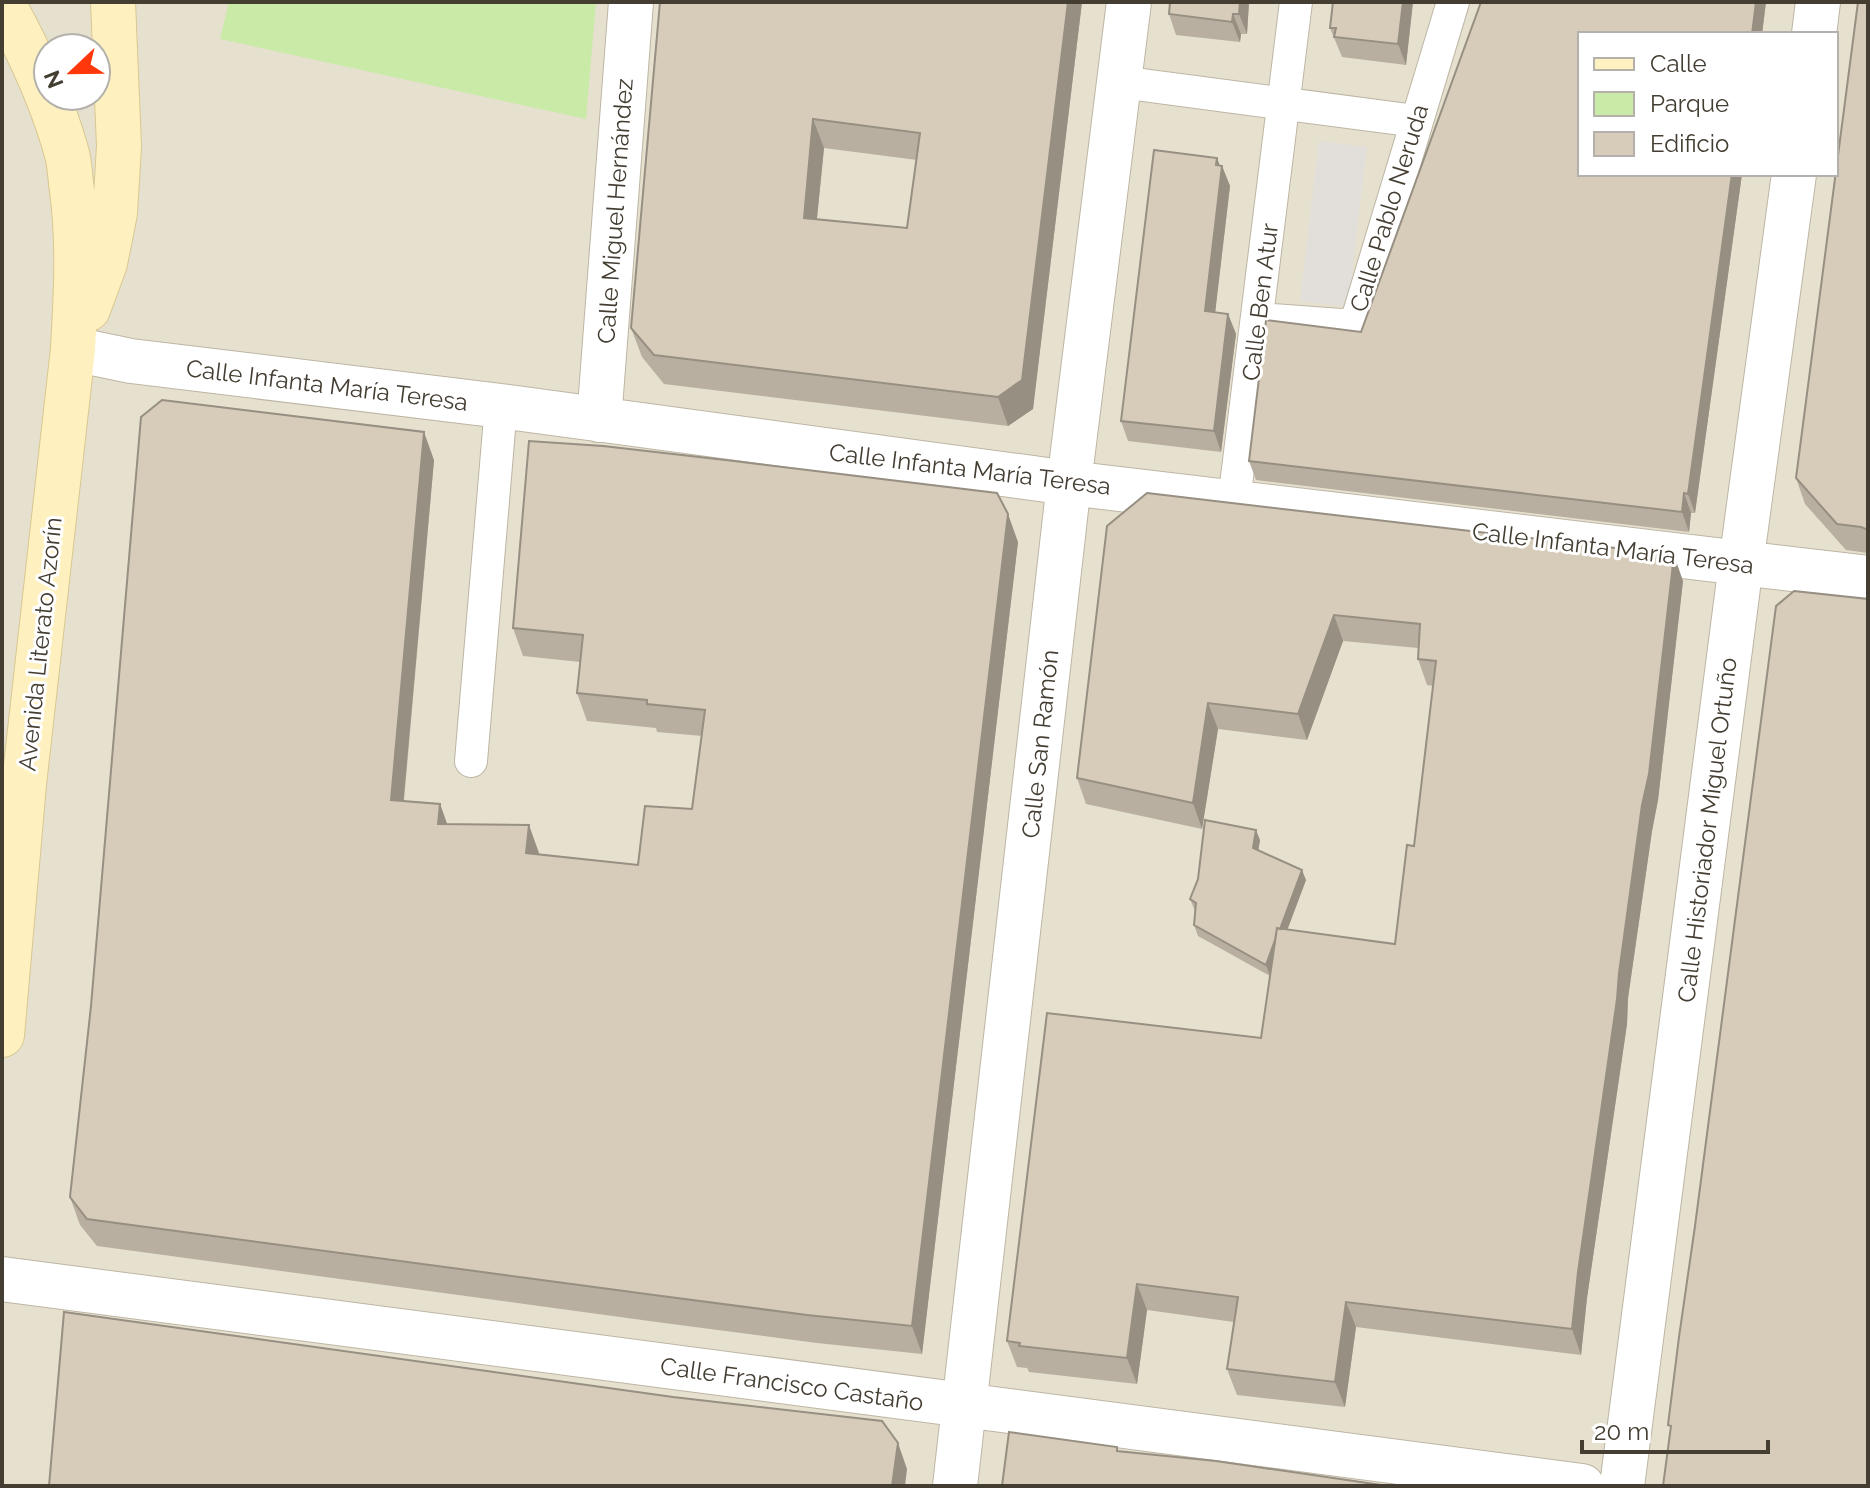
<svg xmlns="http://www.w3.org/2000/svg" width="1870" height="1488" viewBox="0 0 1870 1488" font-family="Raleway,sans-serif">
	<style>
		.residential { fill: #e6e0cf; fill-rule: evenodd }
		.green { fill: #caeaa7 }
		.parking { fill: #e2dfdb }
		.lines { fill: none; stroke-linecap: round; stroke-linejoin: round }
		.service-casing { stroke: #beb6a4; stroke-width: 34 }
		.minor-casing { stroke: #beb6a4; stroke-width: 46 }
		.secondary-casing { stroke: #d9c790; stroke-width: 46 }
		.service { stroke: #fff; stroke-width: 32 }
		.minor { stroke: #fff; stroke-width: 44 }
		.secondary { stroke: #fff1bf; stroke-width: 44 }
		.wall { fill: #b9afa0; fill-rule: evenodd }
		.shaded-wall { fill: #968f82 }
		.building { fill: #d7ccba; stroke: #968f82; stroke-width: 2; fill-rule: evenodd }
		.labels { text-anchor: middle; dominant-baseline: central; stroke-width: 6; stroke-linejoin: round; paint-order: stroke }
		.street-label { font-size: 24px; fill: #443d32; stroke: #fff }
	</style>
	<rect width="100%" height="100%" fill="#f2eee2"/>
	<!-- residential -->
	<path class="residential" d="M2,2H1868V1486H2ZM1580,34H1836V174H1580ZM48,48H96V96H48Z"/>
	<!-- green -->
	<path class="green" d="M229,2H596L586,119L220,39Z"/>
	<!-- parking -->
	<path class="parking" d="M1319,141L1367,147L1348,307L1300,301Z"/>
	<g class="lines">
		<defs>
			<path id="service" d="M1120,82L1416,121
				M1258,319L1341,325L1348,324L1357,320L1453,2
				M1234,501L1296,2
				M471,761L501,406"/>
			<path id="minor" d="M1814,34L1818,2
				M73,349L131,361L501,406L1069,483L1868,578
				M599,420L631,2
				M2,1279L1582,1486
				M955,1486L1069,483L1129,2
				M1622,1486L1741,564L1794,174"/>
			<path id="secondary" d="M2,2C29,50 52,100 67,154C70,165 70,178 72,190C79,243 76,296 73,349L24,784L2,1035
				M88,309L105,263L115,213L119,146L113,2"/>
		</defs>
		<!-- service casing -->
		<use href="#service" class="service-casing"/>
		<!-- minor casing -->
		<use href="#minor" class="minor-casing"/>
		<!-- secondary casing -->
		<use href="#secondary" class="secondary-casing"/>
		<!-- service -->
		<use href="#service" class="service"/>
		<!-- minor -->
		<use href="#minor" class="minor"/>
		<!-- secondary -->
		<use href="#secondary" class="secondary"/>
	</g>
	<!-- wall -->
	<path class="wall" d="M660,2H1082L1033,409L1008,426L664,384L642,357L631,328ZM824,148L917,160L907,228L817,219Z
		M1249,2L1247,34H1241L1240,42L1176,35L1169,14Z
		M1413,2L1406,65L1342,57L1330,28Z
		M1481,2H1766L1762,34H1580V174H1742L1695,513H1691L1689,532L1256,480L1249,461L1266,320L1361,332Z
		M1868,2V553L1846,550L1805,504L1796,478Z
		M1220,166H1222L1230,186L1215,312L1228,314L1236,334L1221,452L1128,441L1121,421Z
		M434,460L404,801L440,804L447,824L539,854L638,865L692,809L702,736L657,732L656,728L587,721L577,693L580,662L523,656L513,628L1018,542L922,1354L817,1343L664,1323L97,1246L80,1225L70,1197Z
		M1107,526L1683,581L1658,800L1652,831L1628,998L1627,1024L1587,1298L1581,1355L1356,1327L1345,1407L1237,1395L1227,1369L1234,1322L1147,1310L1137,1384L1029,1372L1027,1368L1017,1367L1007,1341L1261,1038L1271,973L1270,976L1198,936L1194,925L1195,911L1190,899L1260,840L1258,851L1306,880L1287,930L1395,944L1414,846L1433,686L1427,685L1418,659V648L1343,641L1307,740L1218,729L1202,829L1086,804L1077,778Z"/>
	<!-- shaded-wall -->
	<path class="shaded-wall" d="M1068,2H1082L1033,409L1008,426L998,397Z
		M1240,2H1249L1247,34L1239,14Z
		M1403,2H1413L1406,65L1398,44Z
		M1756,2H1766L1762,34H1752Z
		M1233,14L1241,34L1240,42L1232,22Z
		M813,119L824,148L814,247L804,218Z
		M1217,158L1222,171V166L1230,186L1213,331L1205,311Z
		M1732,174H1742L1695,513L1688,494Z
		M1228,314L1236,334L1221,452L1214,431Z
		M424,432L434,460L401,828L391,800Z
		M1684,493L1691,513L1689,532L1682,512Z
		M1008,514L1018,542L922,1354L912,1326Z
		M1674,555L1683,581L1658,800L1652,831L1628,998L1627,1024L1587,1298L1581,1355L1572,1329L1578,1272Z
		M1334,615L1343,641L1307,740L1298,714Z
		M1208,703L1218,729L1202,829L1193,803Z
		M440,804L450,832L438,824Z
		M529,825L539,853L536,880L526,853Z
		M1256,830L1260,840L1257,859L1253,848Z
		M1302,870L1306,880L1270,976L1266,965Z
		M1137,1284L1147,1310L1137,1384L1127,1358Z
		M1346,1302L1356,1327L1345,1407L1335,1382Z
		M898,1443L907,1469L905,1486H892Z"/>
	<!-- building -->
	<path class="building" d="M660,2H1068L1022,380L998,397L654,355L631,328ZM813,119L920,133L907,228L804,218Z
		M1170,2H1240L1239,14H1233L1232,22L1169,14Z
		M1333,2H1403L1398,44L1334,37L1336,28H1330Z
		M1481,2H1756L1752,34H1580V174H1732L1688,494L1684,493L1682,512L1249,461L1266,320L1361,332Z
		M1858,2H1868V530L1861,527L1837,524L1796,478Z
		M1154,150L1217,158L1216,165L1222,166L1205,311L1228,314L1214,431L1121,421Z
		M162,400L424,432L391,800L440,804L438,824L529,825L526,853L638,865L645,806L692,809L705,710L647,704V700L577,693L583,635L513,628L529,441L603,446L734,461L997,493L1008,514L912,1326L807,1315L654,1295L87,1219L70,1197L91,1006L141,417Z
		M1147,493L1674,555L1649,774L1642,805L1619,973L1617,999L1578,1272L1572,1329L1346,1302L1335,1382L1227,1369L1238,1297L1137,1284L1127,1358L1019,1346L1020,1343L1007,1341L1047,1013L1261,1038L1277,928L1395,944L1407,845L1414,846L1436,661L1418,659L1420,624L1334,615L1298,714L1208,703L1193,803L1077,778L1107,526Z
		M1794,591L1868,599V1486H1663L1671,1426L1668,1425L1679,1337L1695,1226L1776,606Z
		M1205,820L1256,830L1253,848L1302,870L1280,929L1277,928L1275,940L1266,965L1194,925L1196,903L1190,899L1198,879Z
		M64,1312L673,1397L882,1421L898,1443L892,1486H49Z
		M1009,1432L1117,1447V1451L1216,1461L1388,1486H1002Z"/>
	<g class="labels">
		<!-- street labels -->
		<g class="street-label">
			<text transform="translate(1389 208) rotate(-73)">Calle Pablo Neruda</text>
			<text transform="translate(615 211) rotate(-86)">Calle Miguel Hernández</text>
			<text transform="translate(1260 302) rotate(-83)">Calle Ben Atur</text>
			<text transform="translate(327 385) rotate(7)">Calle Infanta María Teresa</text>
			<text transform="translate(970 469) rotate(7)">Calle Infanta María Teresa</text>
			<text transform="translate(1613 548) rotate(7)">Calle Infanta María Teresa</text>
			<text transform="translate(40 644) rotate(-84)">Avenida Literato Azorín</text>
			<text transform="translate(1040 744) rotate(-84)">Calle San Ramón</text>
			<text transform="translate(1707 830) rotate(-83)">Calle Historiador Miguel Ortuño</text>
			<text transform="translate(792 1384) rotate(8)">Calle Francisco Castaño</text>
		</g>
	</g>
	<!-- border -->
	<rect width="1870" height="1488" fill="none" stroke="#443d32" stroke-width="8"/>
	<!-- legend -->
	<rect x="1578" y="32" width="260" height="144" fill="#ffffff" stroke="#b4b1ad" stroke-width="2"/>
	<rect x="1594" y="58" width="40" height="12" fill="#fff1bf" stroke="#b4b1ad" stroke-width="2"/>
	<text x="1650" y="72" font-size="24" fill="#443d32">Calle</text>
	<rect x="1594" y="92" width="40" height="24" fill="#caeaa7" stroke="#b4b1ad" stroke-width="2"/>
	<text x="1650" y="112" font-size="24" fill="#443d32">Parque</text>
	<rect x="1594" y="132" width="40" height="24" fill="#d7ccba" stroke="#b4b1ad" stroke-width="2"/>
	<text x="1650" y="152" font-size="24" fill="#443d32">Edificio</text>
	<!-- north arrow -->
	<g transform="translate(72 72) rotate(248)"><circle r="38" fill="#ffffff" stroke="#b4b1ad" stroke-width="2"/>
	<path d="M0-6L14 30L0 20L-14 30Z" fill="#ff380c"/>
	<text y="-12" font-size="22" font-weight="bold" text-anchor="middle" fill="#443d32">N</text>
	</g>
	<!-- scale -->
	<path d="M1582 1440v12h186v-12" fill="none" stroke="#443d32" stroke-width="4"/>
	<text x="1594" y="1440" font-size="24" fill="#443d32" stroke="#ffffff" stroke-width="6" paint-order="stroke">20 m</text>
</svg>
